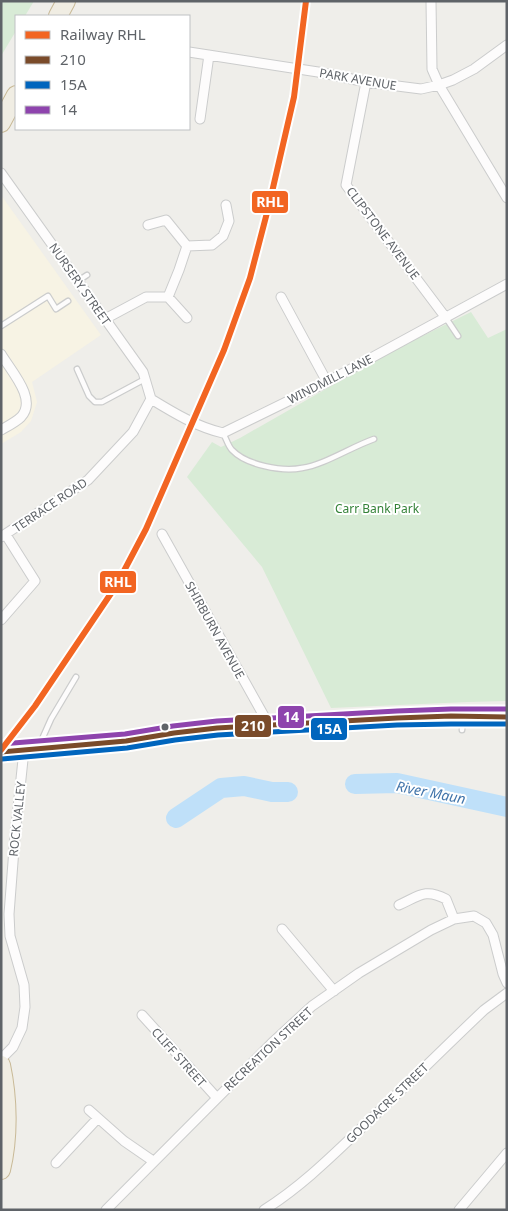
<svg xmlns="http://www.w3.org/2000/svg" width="508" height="1211" viewBox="0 0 508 1211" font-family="'Noto Sans',sans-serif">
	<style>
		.commercial { fill: #f7f3e4 }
		.green { fill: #d8ebd6 }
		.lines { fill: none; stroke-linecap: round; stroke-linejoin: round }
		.river { stroke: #bfe0f9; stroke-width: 20 }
		.lane-casing { stroke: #cbcccc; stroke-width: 7 }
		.street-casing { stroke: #cbcccc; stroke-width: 11 }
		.secondary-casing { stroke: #cacacb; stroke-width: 15 }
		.highway-casing { stroke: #c8b996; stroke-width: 20 }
		.lane { stroke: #fdfcfc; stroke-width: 4.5 }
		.street { stroke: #fdfcfc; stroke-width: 9 }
		.secondary { stroke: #fdfcfc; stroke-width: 12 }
		.highway { stroke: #f0ede3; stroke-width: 18 }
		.bus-1-casing { stroke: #fff; stroke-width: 9 }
		.bus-2-casing { stroke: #fff; stroke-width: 9 }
		.bus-3-casing { stroke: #fff; stroke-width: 9 }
		.bus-1 { stroke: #7a4b2a; stroke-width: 5 }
		.bus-2 { stroke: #0065bd; stroke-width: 5 }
		.bus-3 { stroke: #8e44ad; stroke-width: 5 }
		.rail-1-casing { stroke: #fff; stroke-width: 10 }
		.rail-1 { stroke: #f26522; stroke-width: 6 }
		.bus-dot { fill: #5f6368; stroke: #fff; stroke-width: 2 }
		.labels { text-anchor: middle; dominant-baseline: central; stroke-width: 4; stroke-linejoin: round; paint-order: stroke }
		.street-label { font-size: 12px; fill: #5f6368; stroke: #fff }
		.park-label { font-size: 12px; fill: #348238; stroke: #fff }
		.water-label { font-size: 14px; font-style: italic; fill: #4174aa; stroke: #fff }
		.line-badge { stroke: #fff; stroke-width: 2 }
		.badge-label { font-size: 14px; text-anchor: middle; font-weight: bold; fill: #fff }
	</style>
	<rect width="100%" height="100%" fill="#efeeea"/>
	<!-- commercial -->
	<path class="commercial" d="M1,195L101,335L32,382L37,402L31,421L21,432L1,444Z"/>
	<!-- green -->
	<path class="green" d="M1,1H34L25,16H16V31L1,56Z
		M471,312L488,338L507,329V701L468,702L331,708L262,567L187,477L212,442L221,447L240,438L396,349Z"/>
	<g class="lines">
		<!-- river -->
		<path class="river" d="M355,784L397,783L507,807
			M176,818L221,788L244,786L272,792H288"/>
		<defs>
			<path id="lane" d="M78,281L87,275
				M446,318L458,336
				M1,326L48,296L56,309L68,301
				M77,369L89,396L95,402H102L145,379
				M223,433C226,438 228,446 232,450C246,465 282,472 302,468C324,465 351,447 374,439
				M462,730L463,718
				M39,746L51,719L76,677"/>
			<path id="street" d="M431,1L432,69L439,85L507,198
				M189,52L318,72L366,82L421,89L439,85L453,80L474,69L507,45
				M366,82L346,185L446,318
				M200,119L209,55
				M1,173L143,372L151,399
				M148,225L166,220L187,246L179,270L168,297
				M187,246L212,245L223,236L229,221L226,205
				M281,297L327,382
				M105,319L146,297H168L187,318
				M1,354C10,370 38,399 21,417C16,422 8,426 1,430
				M151,399C174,413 197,427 223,433L327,382L507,284
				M162,534L269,725
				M1,537L88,480L133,432L151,399
				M1,620L35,581L6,535
				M399,905C419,896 425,888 446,899L454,919
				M282,929L334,991
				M142,1015L217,1098
				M1,1059L13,1047L22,1028L25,1007L24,985L10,936L9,914L15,836L24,750
				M89,1110L124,1141L153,1161
				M56,1163L98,1118
				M106,1210L274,1041L312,1006L359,973L431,930L454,919L474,916L486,923L493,935L503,974L507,983
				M264,1210C304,1185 337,1151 371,1119C409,1083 446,1046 484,1010L507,993
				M459,1210L507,1153"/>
			<path id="secondary" d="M1,752L126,741L174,733L217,728L397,718L451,716L507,717"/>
			<path id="highway" d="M58,16L66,1
				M1,123L16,95
				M1,1065C8,1098 9,1137 1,1170"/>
		</defs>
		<!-- lane casing -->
		<use href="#lane" class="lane-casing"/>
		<!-- street casing -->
		<use href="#street" class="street-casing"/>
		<!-- secondary casing -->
		<use href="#secondary" class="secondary-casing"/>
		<!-- highway casing -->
		<use href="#highway" class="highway-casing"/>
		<!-- lane -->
		<use href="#lane" class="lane"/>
		<!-- street -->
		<use href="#street" class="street"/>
		<!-- secondary -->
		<use href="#secondary" class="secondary"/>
		<!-- highway -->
		<use href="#highway" class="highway"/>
		<defs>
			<path id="bus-1" d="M1,752L126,741L174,733L217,728L397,718L451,716L507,717"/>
			<path id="bus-2" d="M2,759L127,748L175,740L218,735L397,725L451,724H507"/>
			<path id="bus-3" d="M1,744L125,734L173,726L217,721L397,711L451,709H507"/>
		</defs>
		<!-- bus-1 casing -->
		<use href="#bus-1" class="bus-1-casing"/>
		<!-- bus-2 casing -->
		<use href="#bus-2" class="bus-2-casing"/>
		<!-- bus-3 casing -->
		<use href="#bus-3" class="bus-3-casing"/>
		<!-- bus-1 -->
		<use href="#bus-1" class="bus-1"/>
		<!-- bus-2 -->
		<use href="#bus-2" class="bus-2"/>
		<!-- bus-3 -->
		<use href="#bus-3" class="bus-3"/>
		<defs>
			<path id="rail-1" d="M1,750L35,706L116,586L146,529L224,350L250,278L269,205L294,97L306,1"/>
		</defs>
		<!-- rail-1 casing -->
		<use href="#rail-1" class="rail-1-casing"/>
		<!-- rail-1 -->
		<use href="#rail-1" class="rail-1"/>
	</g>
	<!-- markers -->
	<circle class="bus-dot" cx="165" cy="727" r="4.5"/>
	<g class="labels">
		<!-- street labels -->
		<g class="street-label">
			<text transform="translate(358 79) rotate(10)">PARK AVENUE</text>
			<text transform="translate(383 233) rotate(53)">CLIPSTONE AVENUE</text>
			<text transform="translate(80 284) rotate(55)">NURSERY STREET</text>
			<text transform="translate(330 379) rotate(-27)">WINDMILL LANE</text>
			<text transform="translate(50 505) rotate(-34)">TERRACE ROAD</text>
			<text transform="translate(215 630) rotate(61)">SHIRBURN AVENUE</text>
			<text transform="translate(17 819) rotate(-84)">ROCK VALLEY</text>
			<text transform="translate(268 1049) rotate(-43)">RECREATION STREET</text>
			<text transform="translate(179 1057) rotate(48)">CLIFF STREET</text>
			<text transform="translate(387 1103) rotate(-44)">GOODACRE STREET</text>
		</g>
		<!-- park labels -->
		<g class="park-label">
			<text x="377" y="508">Carr Bank Park</text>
		</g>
		<!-- water labels -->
		<g class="water-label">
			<text transform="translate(431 792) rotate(11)">River Maun</text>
		</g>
	</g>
	<g class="line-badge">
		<rect x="251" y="190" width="38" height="24" rx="5" fill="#f26522"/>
		<rect x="99" y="570" width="38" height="24" rx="5" fill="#f26522"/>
		<rect x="277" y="705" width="28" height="24" rx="5" fill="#8e44ad"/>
		<rect x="234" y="714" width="38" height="24" rx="5" fill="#7a4b2a"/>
		<rect x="310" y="717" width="38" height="24" rx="5" fill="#0065bd"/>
	</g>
	<g class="badge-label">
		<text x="270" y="207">RHL</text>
		<text x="118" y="587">RHL</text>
		<text x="291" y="722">14</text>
		<text x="253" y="731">210</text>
		<text x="329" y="734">15A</text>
	</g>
	<!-- border -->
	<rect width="508" height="1211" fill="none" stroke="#5f6368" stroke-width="5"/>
	<!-- legend -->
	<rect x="15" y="15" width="175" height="115" fill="#ffffff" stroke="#bfc1c3"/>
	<rect x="25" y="31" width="25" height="8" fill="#f26522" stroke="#bfc1c3"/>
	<text x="60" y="40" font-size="15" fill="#5f6368">Railway RHL</text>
	<rect x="25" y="56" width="25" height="8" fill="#7a4b2a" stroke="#bfc1c3"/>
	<text x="60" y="65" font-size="15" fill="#5f6368">210</text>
	<rect x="25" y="81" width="25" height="8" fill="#0065bd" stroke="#bfc1c3"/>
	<text x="60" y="90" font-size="15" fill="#5f6368">15A</text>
	<rect x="25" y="106" width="25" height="8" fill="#8e44ad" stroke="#bfc1c3"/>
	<text x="60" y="115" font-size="15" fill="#5f6368">14</text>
</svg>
